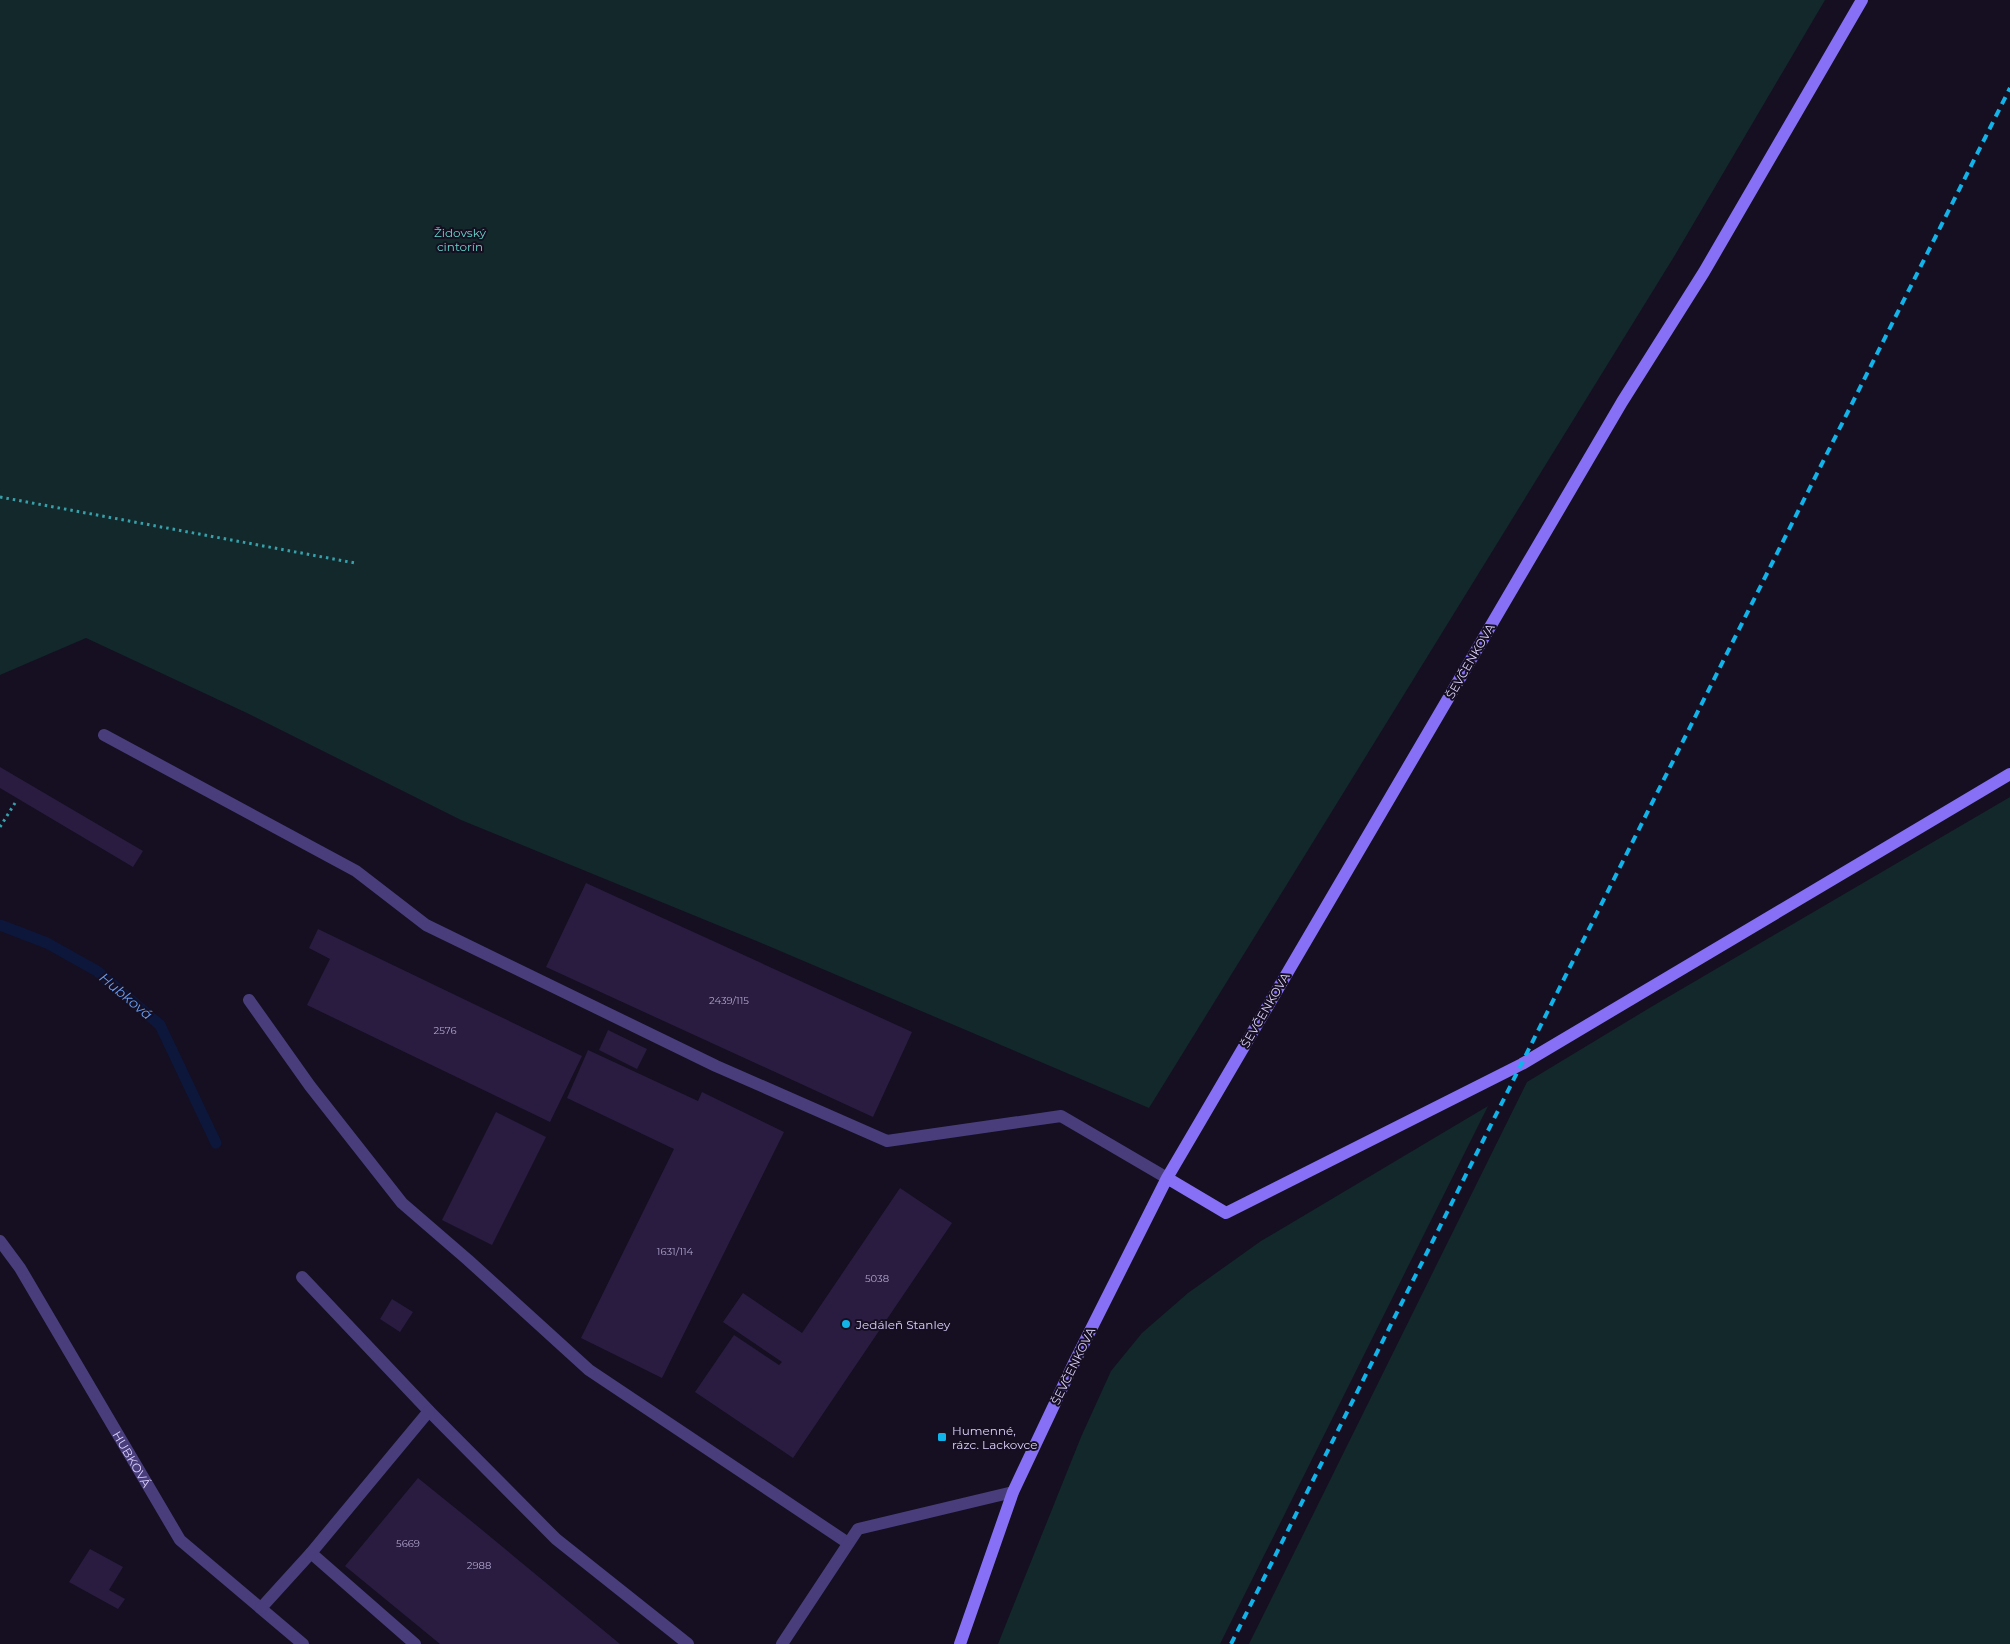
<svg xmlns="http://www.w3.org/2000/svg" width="2010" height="1644" viewBox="0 0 2010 1644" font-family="Montserrat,sans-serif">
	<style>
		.green { fill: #12282a }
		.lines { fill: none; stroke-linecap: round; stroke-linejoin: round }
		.stream { stroke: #0d173c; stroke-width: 11 }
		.building { fill: #291c40 }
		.path { stroke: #37a1ab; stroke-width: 3; stroke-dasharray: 2.5 4; stroke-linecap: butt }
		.lane { stroke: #493d7c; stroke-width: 12 }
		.secondary { stroke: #8770f5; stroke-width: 12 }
		.rail { stroke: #11b3e9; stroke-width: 4; stroke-dasharray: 8 6; stroke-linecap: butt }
		.poi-dot { fill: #11b3e9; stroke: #150f21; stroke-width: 2 }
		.labels { text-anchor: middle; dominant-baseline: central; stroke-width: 4; stroke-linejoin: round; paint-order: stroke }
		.number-label { font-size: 10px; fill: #b0a4cd }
		.park-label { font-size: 12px; fill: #63d6cb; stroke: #150f21 }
		.street-label { font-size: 12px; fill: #ddd2fc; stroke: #150f21 }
		.poi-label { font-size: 12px; fill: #ddd2fc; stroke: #150f21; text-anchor: start }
		.water-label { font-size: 14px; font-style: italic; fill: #679ef4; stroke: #150f21 }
	</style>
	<rect width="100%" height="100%" fill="#150f21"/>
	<!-- green -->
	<path class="green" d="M0,0H1825L1675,255L1149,1108L759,942L461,820L249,714L86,638L0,675Z
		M2010,797V1644H1249L1527,1082L1651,1007Z
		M1488,1106L1220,1644H998L1081,1437L1111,1371L1142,1333L1188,1293L1261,1241Z"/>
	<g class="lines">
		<!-- stream -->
		<path class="stream" d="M0,925L47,943L97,971L160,1025L216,1143"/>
	</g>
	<!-- building -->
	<path class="building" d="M0,767L143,851L133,867L0,788Z
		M586,883L912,1032L873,1117L546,967Z
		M318,929L582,1056L550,1122L307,1005L330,959L309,948Z
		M608,1030L647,1049L637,1069L599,1050Z
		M588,1050L698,1101L702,1092L784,1132L662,1378L581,1338L674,1149L567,1098Z
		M496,1112L546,1137L492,1245L442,1220Z
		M900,1188L952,1223L793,1458L695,1392L734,1335L779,1365L782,1362L723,1322L743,1293L802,1333Z
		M392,1299L413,1312L400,1332L380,1319Z
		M418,1478L470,1520L620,1644H440L345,1566Z
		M90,1549L123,1567L109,1590L125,1599L118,1609L69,1582Z"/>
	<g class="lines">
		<!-- path -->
		<path class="path" d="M0,497L355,563
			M0,827L15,803"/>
		<!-- lane -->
		<g class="lane">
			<path d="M104,735L356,871L426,925L716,1066L887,1141L1061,1116L1167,1178"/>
			<path d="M249,1000L310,1086L402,1203L468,1260L589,1370L848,1543"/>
			<path id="s1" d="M0,1241L20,1268L180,1540L303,1644"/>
			<path d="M302,1277L429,1411L556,1539L688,1644"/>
			<path d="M261,1608L311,1553"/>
			<path d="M415,1644L311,1553L429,1411"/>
			<path d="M782,1644L858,1529L1013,1492"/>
		</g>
		<!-- secondary -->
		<path class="secondary" d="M1167,1178L1226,1213L1522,1064L2010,774
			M960,1644L1013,1492L1073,1365L1167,1178L1622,402L1704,272L1862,0"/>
		<!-- rail -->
		<path class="rail" d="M1231,1644L2010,88"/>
	</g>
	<!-- markers -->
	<g class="poi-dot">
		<circle cx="846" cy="1324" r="5"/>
		<rect x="937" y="1432" width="10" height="10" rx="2.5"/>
	</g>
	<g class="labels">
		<!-- number labels -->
		<g class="number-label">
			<text x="729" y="1000">2439/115</text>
			<text x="445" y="1030">2576</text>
			<text x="675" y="1251">1631/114</text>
			<text x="877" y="1278">5038</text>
			<text x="408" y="1543">5669</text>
			<text x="479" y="1565">2988</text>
		</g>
		<!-- park labels -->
		<g class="park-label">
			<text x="460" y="232">Židovský<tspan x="460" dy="14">cintorín</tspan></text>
		</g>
		<!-- street labels -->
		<g class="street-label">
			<text transform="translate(1470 661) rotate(-60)">ŠEVČENKOVA</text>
			<text transform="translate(1265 1010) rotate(-60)">ŠEVČENKOVA</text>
			<text transform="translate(1073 1366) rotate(-64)">ŠEVČENKOVA</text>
			<text stroke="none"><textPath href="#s1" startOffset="255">HUBKOVÁ</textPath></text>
		</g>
		<!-- poi labels -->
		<g class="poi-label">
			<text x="856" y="1324">Jedáleň Stanley</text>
			<text x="952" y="1430">Humenné,<tspan x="952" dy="14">rázc. Lackovce</tspan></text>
		</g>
		<!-- water labels -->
		<g class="water-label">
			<text transform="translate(126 996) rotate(40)">Hubková</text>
		</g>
	</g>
</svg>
